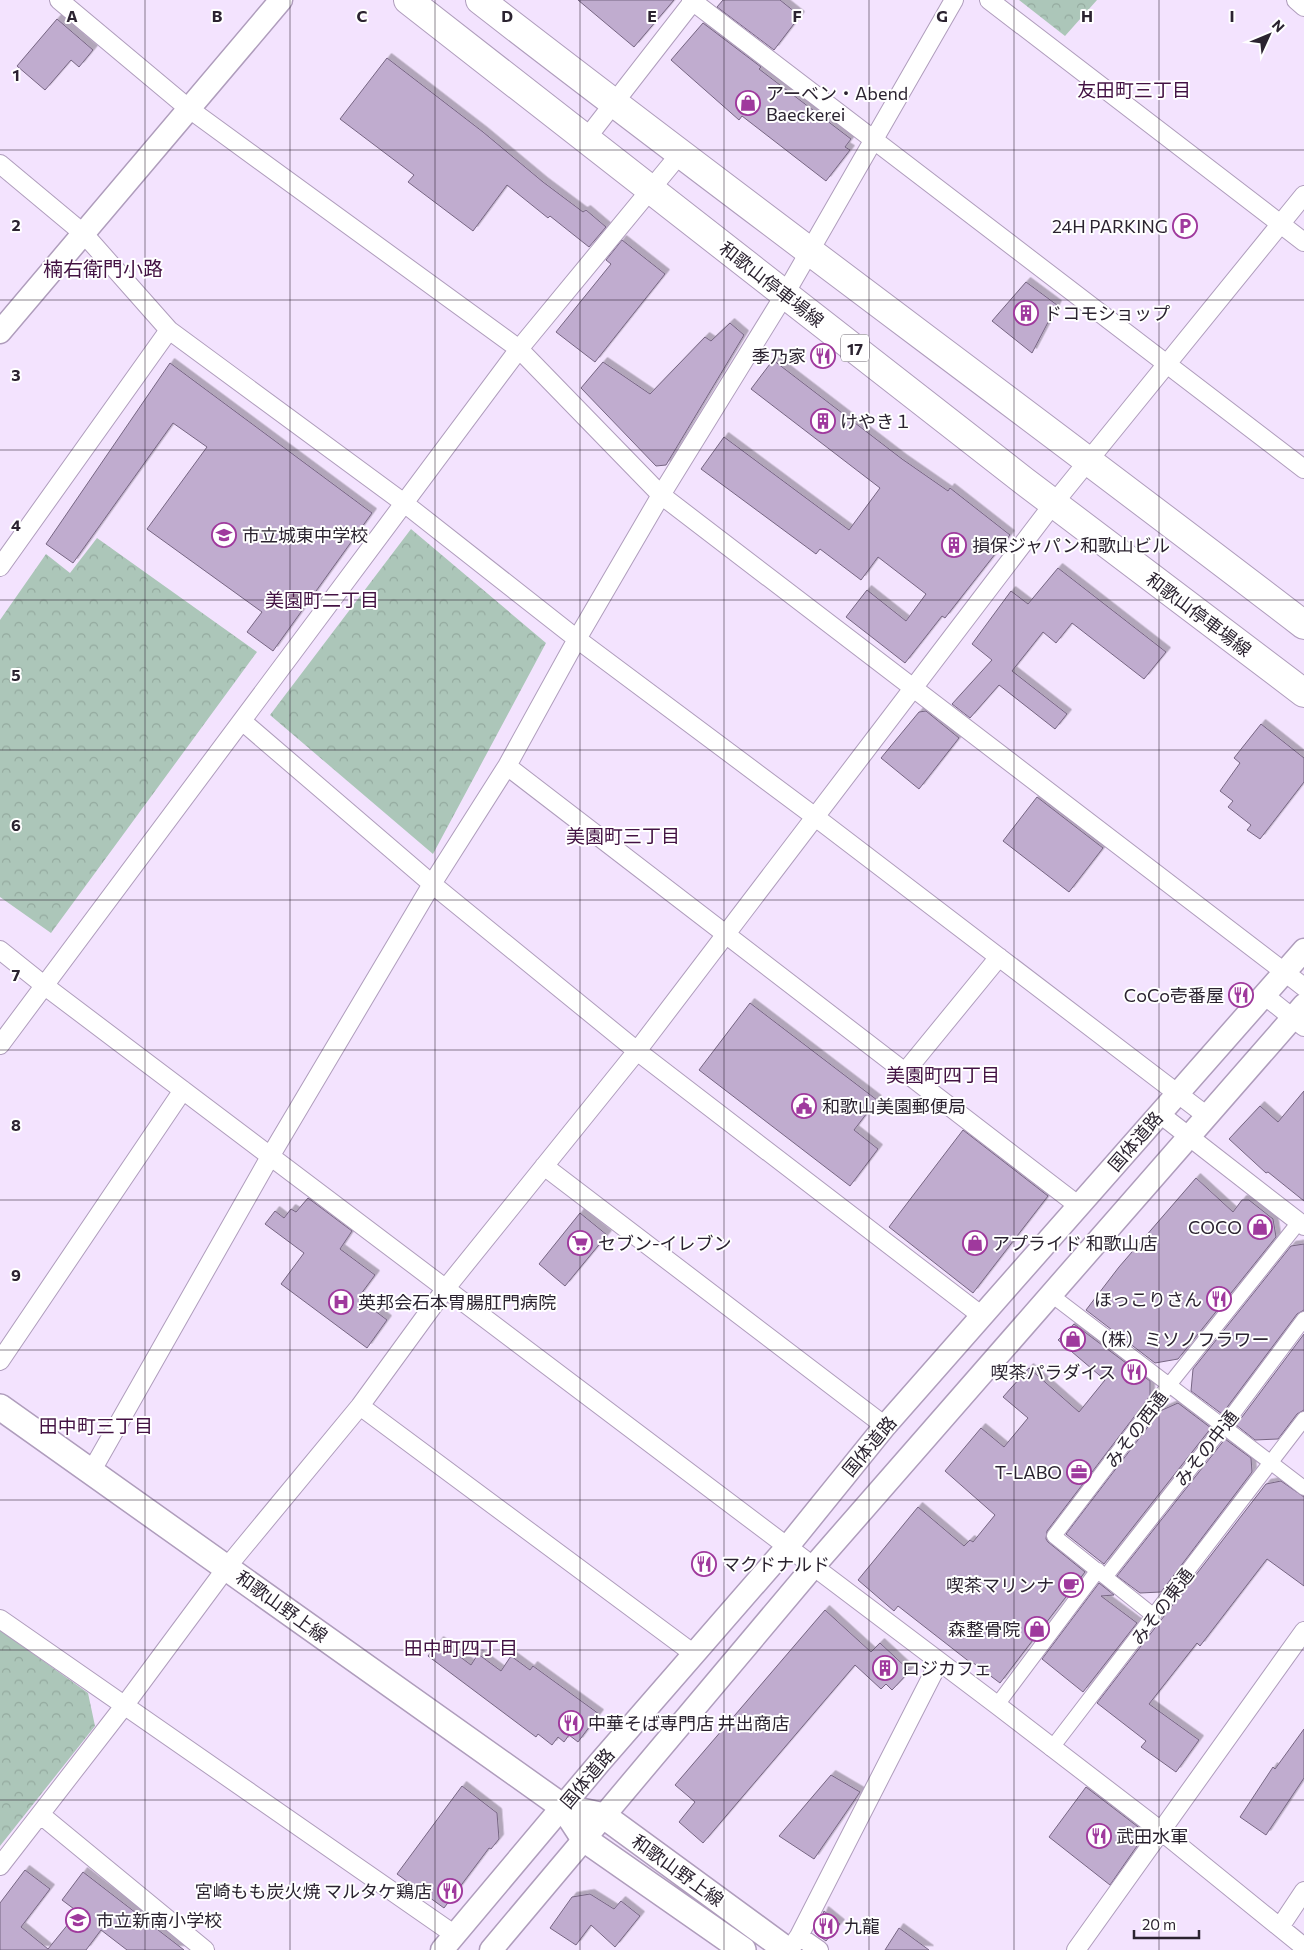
<svg xmlns="http://www.w3.org/2000/svg" width="1304" height="1950" viewBox="0 0 1304 1950" font-family="Commissioner,'Noto Sans JP',sans-serif">
	<style>
		.park { fill: url(#park-crowns) }
		.building { fill: #c0accf; stroke: #776683; filter: url(#shadow) }
		.lines { fill: none; stroke-linecap: round; stroke-linejoin: round }
		.pedestrian-casing { stroke: #af9dbc; stroke-width: 16 }
		.minor-casing { stroke: #af9dbc; stroke-width: 20 }
		.tertiary-casing { stroke: #af9dbc; stroke-width: 25 }
		.secondary-casing { stroke: #af9dbc; stroke-width: 28 }
		.primary-casing { stroke: #af9dbc; stroke-width: 30 }
		.pedestrian { stroke: #fff; stroke-width: 14 }
		.minor { stroke: #fff; stroke-width: 18 }
		.tertiary { stroke: #fff; stroke-width: 22 }
		.secondary { stroke: #fff; stroke-width: 25 }
		.primary { stroke: #fff; stroke-width: 28 }
		.grid { fill: none; stroke: #2b2330; stroke-width: 1; stroke-opacity: 0.55 }
		.labels { text-anchor: middle; dominant-baseline: central; stroke-width: 4; stroke-linejoin: round; paint-order: stroke }
		.shield { fill: #fff; stroke: #6b656e; stroke-width: 1 }
		.shield-label { font-size: 16px; font-weight: bold; fill: #2b2330 }
		.poi-label { font-size: 18px; fill: #2b2330; stroke: #fff; text-anchor: start }
		.street-label { font-size: 18px; fill: #2b2330; stroke: #fff }
		.neighbourhood-label { font-size: 19px; fill: #431243; stroke: #fff }
		.quarter-label { font-size: 20px; fill: #431243; stroke: #fff }
		.grid-label { font-size: 16px; text-anchor: middle; font-weight: bold; fill: #2b2330; stroke: #fff; stroke-width: 4; stroke-linejoin: round; paint-order: stroke }
	</style>
	<defs>
		<pattern id="park-crowns" width="20" height="18" patternUnits="userSpaceOnUse" patternTransform="scale(1.25)"><rect width="20" height="18" fill="#acc6b9"/><path d="M2 6a3 3 0 1 1 6 0M12 15a3 3 0 1 1 6 0" fill="none" stroke="#94aa9f"/></pattern>
		<filter id="shadow"><feDropShadow dx="4.5" dy="-4.5" stdDeviation="0" flood-color="#0004"/></filter>
	</defs>
	<rect width="100%" height="100%" fill="#f3e3fe"/>
	<!-- park -->
	<path class="park" d="M1019,0H1097L1065,36Z
		M411,529L546,643L433,854L270,715Z
		M97,538L257,652L51,933L0,897V620L46,554L70,573Z
		M0,1630L88,1693L95,1726L0,1846Z"/>
	<!-- building -->
	<path class="building" d="M578,0H674L634,47Z
		M723,0H780L800,16L774,50L717,7Z
		M57,19L93,50L79,67L71,60L45,90L17,66Z
		M703,23L761,67L759,69L851,139L845,147L850,150L826,181L742,116L739,120L671,60Z
		M387,58L483,132L543,182L583,212L586,210L606,227L589,247L550,216L548,218L507,185L473,231L408,182L414,175L340,119Z
		M622,240L665,274L595,362L556,332L611,264L606,260Z
		M1026,282L1057,305L1032,353L992,321Z
		M730,323L744,335L666,465L656,466L581,388L603,362L650,394L705,337L711,341Z
		M773,360L902,459L948,491L950,488L1010,535L945,618L942,616L905,663L846,617L867,590L906,621L926,594L878,557L861,580L820,549L816,554L701,469L724,437L849,530L880,488L751,389Z
		M170,363L372,513L273,651L247,632L262,612L147,529L207,447L173,423L73,563L46,544Z
		M1058,568L1166,652L1144,679L1072,623L1056,643L1043,632L1012,671L1067,714L1055,729L999,685L970,718L952,704L992,660L972,644L1011,591L1028,604Z
		M926,711L959,738L919,789L881,758L919,712Z
		M1261,724L1304,758V782L1260,839L1247,830L1251,825L1228,807L1233,801L1220,791L1240,763L1234,758Z
		M1037,797L1103,848L1069,892L1003,841Z
		M750,1003L877,1100L854,1130L878,1149L850,1186L699,1070Z
		M1304,1091V1201L1268,1172L1266,1173L1229,1139L1260,1106L1278,1122Z
		M963,1130L1048,1196L973,1293L889,1227Z
		M1196,1178L1233,1212L1242,1200H1249L1273,1219L1276,1237L1178,1359L1155,1363L1086,1310L1119,1267Z
		M308,1198L352,1231L340,1249L375,1275L358,1298L387,1320L367,1348L281,1284L304,1253L265,1224L275,1211L284,1218L291,1209L296,1212Z
		M580,1213L607,1235L565,1286L539,1264Z
		M1304,1244V1310L1297,1314L1222,1414L1191,1391L1193,1369L1291,1246Z
		M1074,1324L1150,1381V1396L1047,1531L1046,1539L1048,1542L1085,1572L1000,1683L972,1662L971,1663L898,1606L894,1611L858,1580L918,1507L964,1546L970,1540L973,1542L995,1515L945,1471L981,1428L1004,1447L1028,1418L1003,1397L1029,1368L1079,1412L1105,1380L1058,1340Z
		M1304,1334V1410L1297,1414L1278,1439L1255,1440L1236,1425Z
		M1178,1403L1211,1428L1104,1564L1066,1534L1160,1411Z
		M1225,1439L1251,1458L1252,1472L1161,1592L1140,1593L1117,1576Z
		M1281,1481L1304,1497V1586L1267,1559L1200,1646L1197,1643L1149,1704L1199,1740L1176,1772L1141,1747L1146,1741L1097,1703L1266,1484Z
		M1099,1583L1114,1595L1101,1596L1137,1623L1083,1692L1042,1659Z
		M825,1610L871,1652L880,1643L910,1671L892,1690L886,1684L881,1689L855,1665L703,1843L679,1822L695,1802L675,1785Z
		M439,1641L471,1665L478,1654L501,1671L511,1656L530,1670L533,1666L599,1714L578,1742L569,1735L564,1742L558,1737L552,1745L538,1734L536,1737L428,1656Z
		M1304,1729V1778L1266,1835L1240,1817L1273,1767L1275,1769Z
		M831,1775L860,1792L814,1859L779,1836Z
		M462,1786L497,1813L499,1839L491,1849L489,1848L444,1908L397,1874Z
		M1086,1787L1146,1833L1110,1885L1049,1837Z
		M25,1870L50,1889L21,1927L48,1949L78,1912L62,1900L83,1872L184,1950H127L101,1930L86,1950H0V1903Z
		M590,1894L614,1909L621,1901L640,1916L615,1947L591,1925L576,1945L550,1928L572,1897Z
		M824,1911L840,1924L826,1941L815,1933Z
		M899,1928L929,1950H885Z"/>
	<g class="lines">
		<defs>
			<path id="pedestrian" d="M1050,1294L1304,1488
				M1106,1576L1224,1426L1304,1319
				M1154,1616L1054,1536L1169,1385L1299,1222
				M997,1705L1098,1570
				M1051,1749L1304,1419"/>
			<path id="minor" d="M59,0L188,108L519,349L661,495L1304,987
				M691,0L1304,469
				M989,0L1304,242
				M1296,0L1304,7
				M586,139L694,0
				M0,164L84,234L169,330L404,503L577,639L814,816L1207,1116
				M0,567L169,330
				M242,721L432,884L637,1051L982,1316
				M507,766L1079,1206
				M0,950L45,986L997,1705L1161,1831L1304,1947
				M1264,995L1304,1027
				M0,1045L519,349L679,155
				M905,1072L999,957
				M1160,1114L1304,1226
				M544,1166L885,1426
				M0,1361L183,1090
				M360,1406L694,1654
				M91,1472L271,1155L432,884L507,766L577,639L661,495L785,294L954,0
				M0,1619L455,1935
				M41,1815L205,1950
				M0,1866L124,1706L227,1567L360,1406L446,1288L637,1051L1054,503L1304,195
				M1280,1927L1304,1891
				M799,1936L939,1662
				M793,1945L799,1936L819,1950
				M1076,1950L1304,1631"/>
			<path id="tertiary" d="M0,332L281,0
				M442,1950L600,1762L788,1546L885,1426L1304,950
				M491,1950L813,1567L1304,1005"/>
			<path id="secondary" d="M0,1407L563,1807L584,1839L743,1950
				M563,1807L604,1816L787,1950"/>
			<path id="primary" d="M408,0L1024,481L1304,693
				M480,0C753,212 1031,415 1304,625"/>
		</defs>
		<!-- pedestrian casing -->
		<use href="#pedestrian" class="pedestrian-casing"/>
		<!-- minor casing -->
		<use href="#minor" class="minor-casing"/>
		<!-- tertiary casing -->
		<use href="#tertiary" class="tertiary-casing"/>
		<!-- secondary casing -->
		<use href="#secondary" class="secondary-casing"/>
		<!-- primary casing -->
		<use href="#primary" class="primary-casing"/>
		<!-- pedestrian -->
		<use href="#pedestrian" class="pedestrian"/>
		<!-- minor -->
		<use href="#minor" class="minor"/>
		<!-- tertiary -->
		<use href="#tertiary" class="tertiary"/>
		<!-- secondary -->
		<use href="#secondary" class="secondary"/>
		<!-- primary -->
		<use href="#primary" class="primary"/>
	</g>
	<!-- grid -->
	<path class="grid" d="M145,0V1950M290,0V1950M435,0V1950M580,0V1950M724,0V1950M869,0V1950M1014,0V1950M1159,0V1950M0,150H1304M0,300H1304M0,450H1304M0,600H1304M0,750H1304M0,900H1304M0,1050H1304M0,1200H1304M0,1350H1304M0,1500H1304M0,1650H1304M0,1800H1304"/>
	<!-- icons -->
	<defs>
		<symbol id="shop-ring" viewBox="-11 -11 22 22"><circle r="9.5" fill="#fff" stroke="#9f399d" stroke-width="1.5"/><path d="M-5-2.5h2.3a2.7 3.5 0 0 1 5.4 0H5L5.5 6h-11ZM-1.5-2.5h3a1.5 2.3 0 0 0-3 0Z" fill="#9f399d"/></symbol>
		<symbol id="parking-ring" viewBox="-11 -11 22 22"><circle r="9.5" fill="#fff" stroke="#9f399d" stroke-width="1.5"/><path d="M-3.5-5.5H1a3.5 3.5 0 0 1 0 7H-1V5.5H-3.5ZM-1-3.4V-.6H.8a1.4 1.4 0 0 0 0-2.8Z" fill="#9f399d"/></symbol>
		<symbol id="building-ring" viewBox="-11 -11 22 22"><circle r="9.5" fill="#fff" stroke="#9f399d" stroke-width="1.5"/><path d="M-4-6H4V6H1V3H-1V6H-4ZM-2.5-4.3h1.7v1.8h-1.7ZM.8-4.3h1.7v1.8H.8ZM-2.5-1h1.7V.8h-1.7ZM.8-1h1.7V.8H.8Z" fill="#9f399d"/></symbol>
		<symbol id="restaurant-ring" viewBox="-11 -11 22 22"><circle r="9.5" fill="#fff" stroke="#9f399d" stroke-width="1.5"/><path d="M-5-6h1v4h1v-4h1v4h1v-4h1v5L-1.5 .5V6h-2V.5L-5-1ZM5-6V6H3V1.5H1.5Q1.5-4 5-6Z" fill="#9f399d"/></symbol>
		<symbol id="school-ring" viewBox="-11 -11 22 22"><circle r="9.5" fill="#fff" stroke="#9f399d" stroke-width="1.5"/><path d="M0-5L7-2L0 1L-7-2ZM-4 1L0 2.5L4 1V4Q0 6-4 4Z" fill="#9f399d"/></symbol>
		<symbol id="civic-ring" viewBox="-11 -11 22 22"><circle r="9.5" fill="#fff" stroke="#9f399d" stroke-width="1.5"/><path d="M-.6-6.5H3V-4.5H.6V-3L4-1V1h2V6H-6V1h2V-1L-.6-3ZM-1.2 2.5V6h2.4V2.5Z" fill="#9f399d"/></symbol>
		<symbol id="supermarket-ring" viewBox="-11 -11 22 22"><circle r="9.5" fill="#fff" stroke="#9f399d" stroke-width="1.5"/><path d="M-6-5.5h2.5l.6 2H6L4.5 2H-2.5L-4.4-4H-6ZM-1.5 3.2a1.3 1.3 0 1 0 .1 0ZM3 3.2a1.3 1.3 0 1 0 .1 0Z" fill="#9f399d"/></symbol>
		<symbol id="hospital-ring" viewBox="-11 -11 22 22"><circle r="9.5" fill="#fff" stroke="#9f399d" stroke-width="1.5"/><path d="M-5-5h3v3.5h4V-5h3V5h-3V1.5h-4V5h-3Z" fill="#9f399d"/></symbol>
		<symbol id="office-ring" viewBox="-11 -11 22 22"><circle r="9.5" fill="#fff" stroke="#9f399d" stroke-width="1.5"/><path d="M-6-3h4V-5.5h4V-3h4V5H-6ZM-1-4.5V-3h2v-1.5ZM-6 0V1H6V0Z" fill="#9f399d"/></symbol>
		<symbol id="cafe-ring" viewBox="-11 -11 22 22"><circle r="9.5" fill="#fff" stroke="#9f399d" stroke-width="1.5"/><path d="M-5.5-4.5H6V0H3Q3 3.5 0 3.5H-2.5Q-5.5 3.5-5.5 0ZM3-3.2v2h1.7v-2ZM-6 4.5H4V6H-6Z" fill="#9f399d"/></symbol>
	</defs>
	<g fill-rule="evenodd">
		<use href="#shop-ring" x="734" y="89" width="28" height="28"/>
		<use href="#parking-ring" x="1171" y="212" width="28" height="28"/>
		<use href="#building-ring" x="1012" y="299" width="28" height="28"/>
		<use href="#restaurant-ring" x="809" y="342" width="28" height="28"/>
		<use href="#building-ring" x="809" y="407" width="28" height="28"/>
		<use href="#school-ring" x="210" y="521" width="28" height="28"/>
		<use href="#building-ring" x="940" y="531" width="28" height="28"/>
		<use href="#restaurant-ring" x="1227" y="981" width="28" height="28"/>
		<use href="#civic-ring" x="790" y="1092" width="28" height="28"/>
		<use href="#shop-ring" x="1246" y="1213" width="28" height="28"/>
		<use href="#supermarket-ring" x="566" y="1229" width="28" height="28"/>
		<use href="#shop-ring" x="961" y="1229" width="28" height="28"/>
		<use href="#restaurant-ring" x="1205" y="1285" width="28" height="28"/>
		<use href="#hospital-ring" x="327" y="1288" width="28" height="28"/>
		<use href="#shop-ring" x="1059" y="1325" width="28" height="28"/>
		<use href="#restaurant-ring" x="1120" y="1358" width="28" height="28"/>
		<use href="#office-ring" x="1065" y="1458" width="28" height="28"/>
		<use href="#restaurant-ring" x="690" y="1550" width="28" height="28"/>
		<use href="#cafe-ring" x="1057" y="1571" width="28" height="28"/>
		<use href="#shop-ring" x="1023" y="1615" width="28" height="28"/>
		<use href="#building-ring" x="871" y="1654" width="28" height="28"/>
		<use href="#restaurant-ring" x="557" y="1709" width="28" height="28"/>
		<use href="#restaurant-ring" x="1085" y="1822" width="28" height="28"/>
		<use href="#restaurant-ring" x="436" y="1877" width="28" height="28"/>
		<use href="#school-ring" x="64" y="1906" width="28" height="28"/>
		<use href="#restaurant-ring" x="812" y="1912" width="28" height="28"/>
	</g>
	<g class="labels">
		<!-- shield labels -->
		<rect class="shield" x="841" y="334.5" width="28" height="27" rx="4"/>
		<g class="shield-label">
			<text x="855" y="348">17</text>
		</g>
		<!-- poi labels -->
		<g class="poi-label">
			<text x="766" y="93">アーベン・Abend<tspan x="766" dy="21">Baeckerei</tspan></text>
			<text x="1168" y="226" text-anchor="end">24H PARKING</text>
			<text x="1044" y="313">ドコモショップ</text>
			<text x="806" y="356" text-anchor="end">季乃家</text>
			<text x="840" y="421">けやき１</text>
			<text x="242" y="535">市立城東中学校</text>
			<text x="972" y="545">損保ジャパン和歌山ビル</text>
			<text x="1224" y="995" text-anchor="end">CoCo壱番屋</text>
			<text x="822" y="1106">和歌山美園郵便局</text>
			<text x="1242" y="1227" text-anchor="end">COCO</text>
			<text x="598" y="1243">セブン-イレブン</text>
			<text x="992" y="1243">アプライド 和歌山店</text>
			<text x="1202" y="1299" text-anchor="end">ほっこりさん</text>
			<text x="358" y="1302">英邦会石本胃腸肛門病院</text>
			<text x="1090" y="1339">（株）ミソノフラワー</text>
			<text x="1116" y="1372" text-anchor="end">喫茶パラダイス</text>
			<text x="1062" y="1472" text-anchor="end">T-LABO</text>
			<text x="722" y="1564">マクドナルド</text>
			<text x="1054" y="1585" text-anchor="end">喫茶マリンナ</text>
			<text x="1020" y="1629" text-anchor="end">森整骨院</text>
			<text x="902" y="1668">ロジカフェ</text>
			<text x="588" y="1723">中華そば専門店 井出商店</text>
			<text x="1116" y="1836">武田水軍</text>
			<text x="432" y="1891" text-anchor="end">宮崎もも炭火焼 マルタケ鶏店</text>
			<text x="96" y="1920">市立新南小学校</text>
			<text x="844" y="1926">九龍</text>
		</g>
		<!-- street labels -->
		<g class="street-label">
			<text transform="translate(772 284) rotate(38)">和歌山停車場線</text>
			<text transform="translate(1199 614) rotate(37)">和歌山停車場線</text>
			<text transform="translate(1135 1141) rotate(-49)">国体道路</text>
			<text transform="translate(1136 1429) rotate(-53)">みその西通</text>
			<text transform="translate(869 1446) rotate(-50)">国体道路</text>
			<text transform="translate(1206 1448) rotate(-52)">みその中通</text>
			<text transform="translate(282 1606) rotate(36)">和歌山野上線</text>
			<text transform="translate(1162 1606) rotate(-53)">みその東通</text>
			<text transform="translate(587 1778) rotate(-50)">国体道路</text>
			<text transform="translate(678 1870) rotate(36)">和歌山野上線</text>
		</g>
		<!-- neighbourhood labels -->
		<g class="neighbourhood-label">
			<text x="1134" y="89">友田町三丁目</text>
			<text x="322" y="599">美園町二丁目</text>
			<text x="623" y="835">美園町三丁目</text>
			<text x="943" y="1074">美園町四丁目</text>
			<text x="96" y="1425">田中町三丁目</text>
			<text x="461" y="1647">田中町四丁目</text>
		</g>
		<!-- quarter labels -->
		<g class="quarter-label">
			<text x="103" y="268">楠右衛門小路</text>
		</g>
	</g>
	<g class="grid-label">
		<text x="72" y="22">A</text>
		<text x="217" y="22">B</text>
		<text x="362" y="22">C</text>
		<text x="507" y="22">D</text>
		<text x="652" y="22">E</text>
		<text x="797" y="22">F</text>
		<text x="942" y="22">G</text>
		<text x="1087" y="22">H</text>
		<text x="1232" y="22">I</text>
		<text x="16" y="81">1</text>
		<text x="16" y="231">2</text>
		<text x="16" y="381">3</text>
		<text x="16" y="531">4</text>
		<text x="16" y="681">5</text>
		<text x="16" y="831">6</text>
		<text x="16" y="981">7</text>
		<text x="16" y="1131">8</text>
		<text x="16" y="1281">9</text>
	</g>
	<!-- north arrow -->
	<g transform="translate(1269 35) rotate(46)" stroke="#ffffff" stroke-width="4" paint-order="stroke">
	<path d="M0-4L9 19L0 12L-9 19Z" fill="#2b2330"/>
	<text y="-8" font-size="14" font-weight="bold" text-anchor="middle" fill="#2b2330">N</text>
	</g>
	<!-- scale -->
	<path d="M1134 1930v8h65v-8" fill="none" stroke="#2b2330" stroke-width="2.5"/>
	<text x="1142" y="1930" font-size="15" fill="#2b2330" stroke="#ffffff" stroke-width="4" paint-order="stroke">20 m</text>
</svg>
